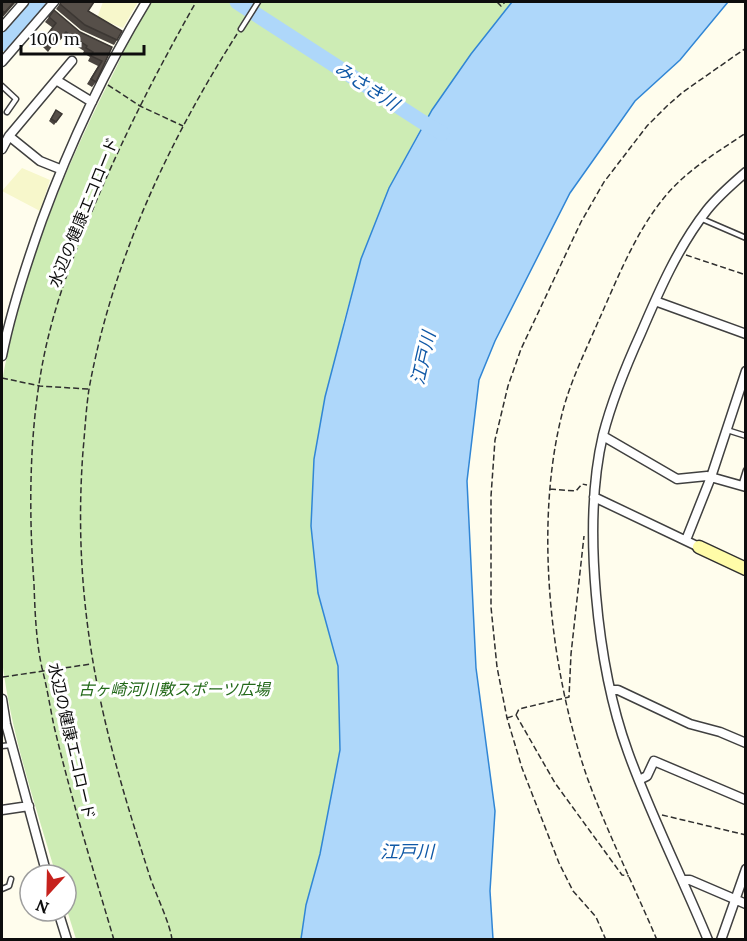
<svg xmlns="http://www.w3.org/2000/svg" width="747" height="941" viewBox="0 0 747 941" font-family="Lora,'Noto Sans JP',serif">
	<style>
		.farmland { fill: #f7f7cb }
		.green { fill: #cdecb4 }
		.water { fill: #aed7fa; stroke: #3186d5; stroke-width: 1.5 }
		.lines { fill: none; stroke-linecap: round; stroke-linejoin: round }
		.river { stroke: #aed7fa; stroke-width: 15 }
		.lane-casing { stroke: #404040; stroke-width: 7 }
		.street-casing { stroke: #404040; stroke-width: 11 }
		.secondary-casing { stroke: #2f2f2f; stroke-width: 15 }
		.path { stroke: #2f2f2f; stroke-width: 1.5; stroke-dasharray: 6 3; stroke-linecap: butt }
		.lane { stroke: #fff; stroke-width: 4 }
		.street { stroke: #fff; stroke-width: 8 }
		.secondary { stroke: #fffca8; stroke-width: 12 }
		.wall { fill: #4a443f }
		.shaded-wall { fill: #3c3733 }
		.building { fill: #564f49; stroke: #3c3733; stroke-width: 1.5 }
		.labels { text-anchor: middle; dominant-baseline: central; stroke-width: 6; stroke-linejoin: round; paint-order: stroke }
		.street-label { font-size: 16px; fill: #0d0d0d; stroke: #fff }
		.park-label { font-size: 16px; font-style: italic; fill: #236919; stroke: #fff }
		.water-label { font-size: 18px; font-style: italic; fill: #0f58a6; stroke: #fff }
	</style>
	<rect width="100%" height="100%" fill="#fffded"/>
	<!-- farmland -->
	<path class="farmland" d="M103,2H138L123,28L97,18Z
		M22,168L50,180L40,211L2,191Z"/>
	<!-- green -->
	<path class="green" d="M151,2H512L471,54L419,132L389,188L361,259L343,324L318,593L338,666L340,750L320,854L306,905L301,939H76L66,907V875H56C35,804 11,734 2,660V381C22,273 63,171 113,74C125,50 135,23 151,2Z"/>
	<!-- water -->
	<path class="water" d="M512,2H728L680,60L635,101L570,193L495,341L479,380L467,481L476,668L495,811L490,891L493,939H301L306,905L320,854L340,750L338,666L318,593L311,526L314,459L325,397L361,259L389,188L432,110L471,54Z"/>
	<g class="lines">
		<!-- river -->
		<path class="river" d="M237,2L421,121L442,133
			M2,44L38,2"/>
		<defs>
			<path id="lane" d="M241,29L258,2
				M2,86L16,99L7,112
				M702,219L746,238
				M727,430L746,436
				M741,486L746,470
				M2,746L12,745
				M2,889L9,886L11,879"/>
			<path id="street" d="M2,27L24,2
				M2,62L54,2
				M56,80L92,102
				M9,136L72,61
				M2,149L9,136L40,161L60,169
				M655,301L746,334
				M2,356C11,310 26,265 42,220C70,144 104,71 146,2
				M603,436L677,479L707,476L746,487
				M594,497L699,547
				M686,540L711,477L746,371
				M611,690H618L690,724L720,732L746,743
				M2,699L6,724L47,875
				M639,780L647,776L654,761L746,800
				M2,810L29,806
				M683,880H690L746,904
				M58,911L67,940
				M708,940C682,877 651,816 628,752C597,667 582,524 603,435C612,400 626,366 641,333C659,291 678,247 707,210C718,196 732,184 746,172
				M721,940L746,869"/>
			<path id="secondary" d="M699,547L746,569"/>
		</defs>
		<!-- lane casing -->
		<use href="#lane" class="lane-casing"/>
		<!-- street casing -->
		<use href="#street" class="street-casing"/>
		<!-- secondary casing -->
		<use href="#secondary" class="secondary-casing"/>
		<!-- path -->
		<path class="path" d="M497,2L501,6L505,2
			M108,85L140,106L183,126
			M686,255L746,275
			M2,378L40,386L88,389
			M550,489L576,491L582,484L587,485
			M3,677L91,664
			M516,715L519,709L569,697L571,654L584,536
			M507,718L516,715L555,783L622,875L629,876
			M662,815L746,835
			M114,940C93,869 71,798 54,726C50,707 47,687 42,668C36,641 35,612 34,584C28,504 29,413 49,334C60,289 77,247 95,204C124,135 159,67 196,2
			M172,940C171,926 155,892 150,877C134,827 118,776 106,725C84,633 76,545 83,451C85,430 86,409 89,389C112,262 168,142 237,34
			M606,940L596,917L573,891L559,863L522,768L507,718L497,667L491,607V496L495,440L508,386L521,349L581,222L604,182L647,126L667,106L683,92L746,48
			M657,940C634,886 607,832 587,777C550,670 534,525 562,414C570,382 585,352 598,322C620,273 642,214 683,178C702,161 725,147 746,133"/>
		<!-- lane -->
		<use href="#lane" class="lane"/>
		<!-- street -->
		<use href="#street" class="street"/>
		<!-- secondary -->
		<use href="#secondary" class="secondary"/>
	</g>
	<!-- wall -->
	<path class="wall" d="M61,2L88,11L117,40L114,45L81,30L56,9Z
		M49,17L112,47L96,82L92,87L87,84L98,66L88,61L90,57L83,53L84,51L63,37L55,46L53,45L48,52L40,44L53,28L45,22Z
		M56,110L62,114L54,125L49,121Z"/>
	<!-- shaded-wall -->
	<path class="shaded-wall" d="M14,2H16L2,18V11Z"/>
	<!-- building -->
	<path class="building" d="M2,2H14L5,12L2,11Z
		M61,2H94L88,11L122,31L117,40L85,25L60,4Z
		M54,10L80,32L112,47L96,82L91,79L102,61L91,56L93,52L86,48L87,46L66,32L58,41L57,40L52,46L44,39L56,23L49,17Z
		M56,110L62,114L56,122L51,119Z"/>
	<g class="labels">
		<!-- street labels -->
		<g class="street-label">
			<text transform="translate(83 212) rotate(-68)">水辺の健康エコロード</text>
			<text transform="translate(72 741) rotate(77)">水辺の健康エコロード</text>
		</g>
		<!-- park labels -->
		<g class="park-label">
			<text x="174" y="689">古ヶ崎河川敷スポーツ広場</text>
		</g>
		<!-- water labels -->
		<g class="water-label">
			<text transform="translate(367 86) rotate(33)">みさき川</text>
			<text transform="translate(423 358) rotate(-77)">江戸川</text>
			<text x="407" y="851">江戸川</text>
		</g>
	</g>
	<!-- border -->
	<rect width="747" height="941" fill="none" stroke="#0d0d0d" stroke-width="6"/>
	<!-- north arrow -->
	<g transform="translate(48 893) rotate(202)"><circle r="28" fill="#ffffff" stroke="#9e9e9e" stroke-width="1.5"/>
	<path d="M0-4.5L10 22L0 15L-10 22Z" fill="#c6221d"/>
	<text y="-9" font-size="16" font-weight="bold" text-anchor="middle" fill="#0d0d0d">N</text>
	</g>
	<!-- scale -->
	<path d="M21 45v9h123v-9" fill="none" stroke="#0d0d0d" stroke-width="3"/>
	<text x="30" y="45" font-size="18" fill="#0d0d0d" stroke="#ffffff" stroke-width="4.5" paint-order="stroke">100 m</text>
</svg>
